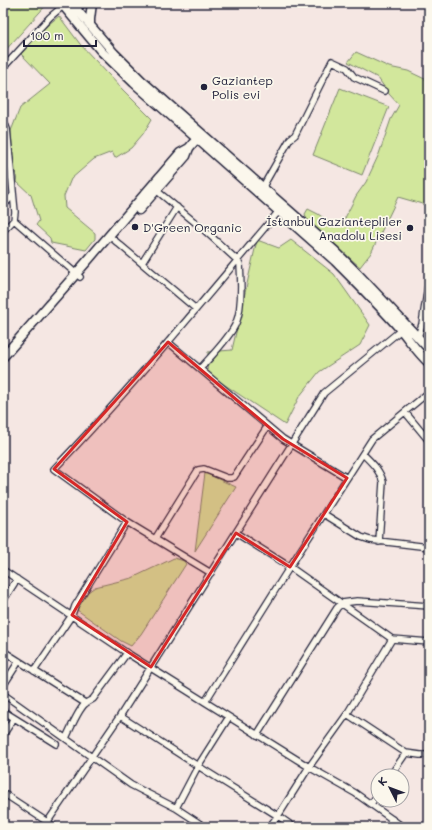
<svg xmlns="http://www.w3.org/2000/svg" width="432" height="830" viewBox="0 0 432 830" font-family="Mali,sans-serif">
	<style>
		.green { fill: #d2e79c; stroke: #7a846c }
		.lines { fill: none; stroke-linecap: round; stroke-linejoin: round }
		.street-casing { stroke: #22223b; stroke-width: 8 }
		.secondary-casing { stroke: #22223b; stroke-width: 11 }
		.street { stroke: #fbf7ec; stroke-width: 5.5 }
		.secondary { stroke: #fbf7ec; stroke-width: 8 }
		.marked { fill: #d62828; fill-opacity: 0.2; stroke: #d62828; stroke-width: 3; stroke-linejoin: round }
		.poi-dot { fill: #22223b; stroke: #fbf7ec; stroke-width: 1.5 }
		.labels { text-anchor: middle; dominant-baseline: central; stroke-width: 3.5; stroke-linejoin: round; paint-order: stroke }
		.poi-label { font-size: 12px; fill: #22223b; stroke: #fbf7ec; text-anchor: start }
	</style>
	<rect width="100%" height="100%" fill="#f5e7e3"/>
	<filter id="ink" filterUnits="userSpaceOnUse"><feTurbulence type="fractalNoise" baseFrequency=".025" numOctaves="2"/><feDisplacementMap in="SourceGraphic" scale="8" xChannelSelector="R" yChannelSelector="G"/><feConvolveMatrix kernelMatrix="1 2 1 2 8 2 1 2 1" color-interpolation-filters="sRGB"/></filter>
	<g filter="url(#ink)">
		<!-- green -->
		<path class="green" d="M3,3H48L3,53Z
			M59,16L80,44L123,90L152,119L143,134L131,148L115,158L112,152L94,159L71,179L64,196L65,208L95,233V239L86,250L51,243L50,238L36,225L39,221L31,195L17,182L13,156L11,131L20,108L50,84L21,54L44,28Z
			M356,52L389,67L408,71L429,81V206L398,197L371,253L360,267L307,220L305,214L308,209L318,214L335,226L344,220L356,196L366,182L379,154L391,119L399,105L389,94L378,78L348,62Z
			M340,88L389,107L362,175L313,155Z
			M257,240L279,248L291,240L334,274L370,325L360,345L319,372L299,397L285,425L207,373L208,352L232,350Z
			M205,473L236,487L195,551Z
			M174,558L184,561L186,564L141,634L131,646L121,641L77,610L85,594L95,587L132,578Z"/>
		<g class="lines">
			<defs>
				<path id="street" d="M3,68L50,17L63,6
					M3,119L7,129L15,212L14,220L3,231
					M156,190L203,229L237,260L240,264C241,279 242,309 236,323C230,338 210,357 200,369
					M261,190L290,139L295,135L332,61L347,68L354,77L384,91
					M3,206L13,195
					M14,220L80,277
					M113,239L196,309
					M142,263L177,207
					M418,337L422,324L429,279
					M168,342L283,439L347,478
					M405,412L429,441
					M363,454C371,462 380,470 383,482L379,542
					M324,514L361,537L370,540L429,547
					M236,533L290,567L392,639L429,642
					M155,539L198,470L204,469L227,478H231L234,477L267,427
					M3,570L127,653L309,767L355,793L403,827
					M211,573L127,522L54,469C133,387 205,298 279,211
					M3,601L17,579
					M3,651L85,703
					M34,671L72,615L75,606L127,522
					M3,686L19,661
					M3,694L131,785L176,808L205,827
					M205,702L284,576L372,439L429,392
					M3,711L56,744
					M347,714L406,753L420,755H429
					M120,716L198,766L278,816L294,827
					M3,735L14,718
					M257,735L337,608L342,603L357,601L429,606
					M66,738C70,730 78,710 85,704C87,702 90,701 93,699L127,653
					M390,776L406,753
					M3,793L55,827
					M371,804L378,794
					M176,808L198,766L229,717
					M44,827L120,716L324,393L401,330
					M193,827L196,821
					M269,827L278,816L309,767L347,714L392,639
					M387,827L392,819"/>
				<path id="secondary" d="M61,3L101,51L134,83L335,261C357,283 380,306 401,330C410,341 418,353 429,363
					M71,3L114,53L142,81L335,251L356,272L429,349
					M70,7L75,8L82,3
					M90,25V19L92,3
					M139,210L186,156L189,148
					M3,357L89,259L180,153L189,148L199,136"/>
			</defs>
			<!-- street casing -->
			<use href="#street" class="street-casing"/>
			<!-- secondary casing -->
			<use href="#secondary" class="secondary-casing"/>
			<!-- street -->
			<use href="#street" class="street"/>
			<!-- secondary -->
			<use href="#secondary" class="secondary"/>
		</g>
	</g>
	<!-- marked area -->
	<path class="marked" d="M168,342L283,439L347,478L290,567L236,533L151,667L72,615L127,522L54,469Z"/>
	<!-- markers -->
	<g class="poi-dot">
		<circle cx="204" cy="87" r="4"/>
		<circle cx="135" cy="227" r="4"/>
		<circle cx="410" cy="228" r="4"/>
	</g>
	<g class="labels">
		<!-- poi labels -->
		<g class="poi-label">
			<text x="212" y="80">Gaziantep<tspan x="212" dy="14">Polis evi</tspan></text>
			<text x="402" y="221" text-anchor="end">İstanbul Gaziantepliler<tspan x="402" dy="14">Anadolu Lisesi</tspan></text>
			<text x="143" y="227">D'Green Organic</text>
		</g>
	</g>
	<!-- margin -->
	<rect width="432" height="830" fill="none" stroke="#fbf7ec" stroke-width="16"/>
	<rect x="8" y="8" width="416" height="814" fill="none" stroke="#22223b" stroke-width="1.5" filter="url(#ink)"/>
	<!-- north arrow -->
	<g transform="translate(390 788) rotate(312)"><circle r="19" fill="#fbf7ec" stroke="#a4a2a5"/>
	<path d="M0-3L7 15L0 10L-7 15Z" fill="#22223b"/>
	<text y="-6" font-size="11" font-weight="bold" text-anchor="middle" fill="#22223b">K</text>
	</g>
	<!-- scale -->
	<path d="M24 40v6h72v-6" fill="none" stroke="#22223b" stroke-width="2"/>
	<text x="30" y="40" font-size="12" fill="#22223b" stroke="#fbf7ec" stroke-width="3" paint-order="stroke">100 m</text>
</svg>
